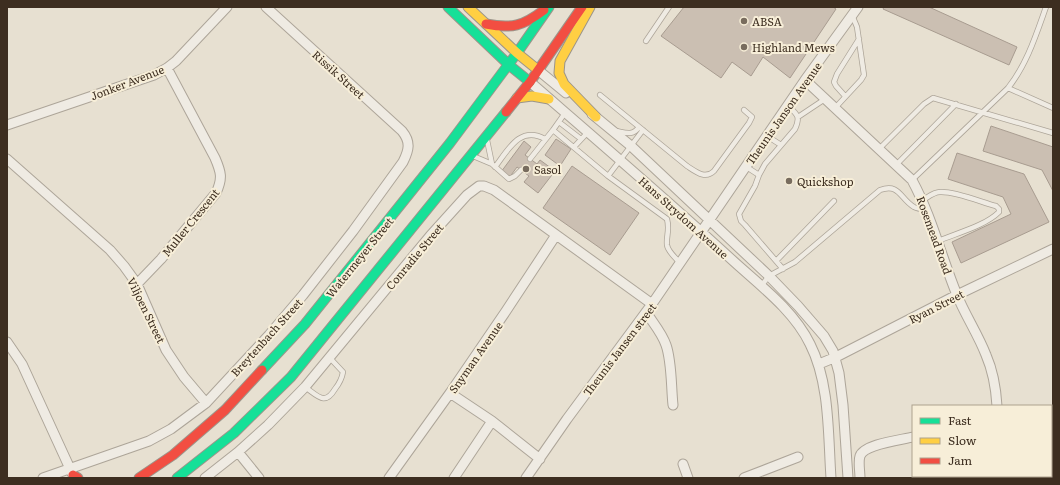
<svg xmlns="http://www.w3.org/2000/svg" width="1060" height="485" viewBox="0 0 1060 485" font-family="Literata,serif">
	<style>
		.building { fill: #cbbfb2; stroke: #a89c90 }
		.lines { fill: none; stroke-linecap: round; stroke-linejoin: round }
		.lane-casing { stroke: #ada599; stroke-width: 6 }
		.street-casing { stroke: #ada599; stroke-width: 11 }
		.fast-casing { stroke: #9c958a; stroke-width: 11 }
		.slow-casing { stroke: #9c958a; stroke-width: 11 }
		.jam-casing { stroke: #9c958a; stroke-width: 11 }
		.lane { stroke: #efebe3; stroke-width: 4.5 }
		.street { stroke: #efebe3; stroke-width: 9 }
		.fast { stroke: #16e098; stroke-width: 9 }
		.slow { stroke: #ffcf43; stroke-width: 9 }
		.jam { stroke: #f24e42; stroke-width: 9 }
		.poi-dot { fill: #786c5e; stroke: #f7eed8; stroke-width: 1.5 }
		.labels { text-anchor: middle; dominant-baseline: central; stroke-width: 4; stroke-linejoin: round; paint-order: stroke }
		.poi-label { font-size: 11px; fill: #3d2e20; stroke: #f7eed8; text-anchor: start }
		.street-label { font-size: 11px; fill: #3d2e20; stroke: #f7eed8 }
	</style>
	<rect width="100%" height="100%" fill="#e7e0d1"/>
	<!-- building -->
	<path class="building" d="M684,7H833L836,9L790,78L763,57L751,76L732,62L721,78L661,36Z
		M884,7H929L1017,47L1009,65L883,9Z
		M991,126L1053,147V191L1042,170L983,151Z
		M556,139L571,149L560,166L545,155Z
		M524,141L531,147L525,155L537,164L540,160L555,171L538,193L524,182L529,176L517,167L509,178L501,172Z
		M957,153L1024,174L1049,222L961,263L952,242L1011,214L1003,197L948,179Z
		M572,166L639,213L610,255L543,208Z"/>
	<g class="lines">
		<defs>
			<path id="lane" d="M646,41L669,7
				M1008,88L1053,108
				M600,95L687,166C695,171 705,180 714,171L749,123L752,117L744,110
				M845,96L836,86L834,82L837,74L859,39
				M835,108L861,80L864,75L857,27L852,15
				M798,117L825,99
				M559,122L581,139
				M553,130L565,113
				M616,131C626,133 633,136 639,127
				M767,136L781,145
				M487,140L492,164
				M574,147L588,132
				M879,149L924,104L933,98L1053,133
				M473,156L492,164L509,179L515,176L521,170
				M530,159L553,130L608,176L667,219C670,230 666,236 667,245C668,252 676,258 680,263
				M896,165L956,104
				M745,166L759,175
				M495,167C508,150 520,125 545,139
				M608,176L643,130
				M912,180L1008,88C1027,64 1036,35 1046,7
				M923,200C928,197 934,192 940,192C955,191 981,202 996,206L999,209V212C985,226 957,233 938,241
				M776,261L834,201
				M783,269L745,225L741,221L739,214L755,186L759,175L765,164L795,129C801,116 797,114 787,105
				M761,286L769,276L795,262L880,190C900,183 900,199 914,207C917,209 922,209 926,209
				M305,387C318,396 325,406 335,389C339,384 342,378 343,372L329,357"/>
			<path id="street" d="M538,70L566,93
				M805,80L912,180C932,217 941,256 957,295C965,315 978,334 986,355C993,371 996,389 997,406
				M530,82C597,140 665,198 730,258C758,284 793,309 810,344C830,383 828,435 831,478
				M592,114L631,146L769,276L798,306L824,336L833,351L839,373L843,405L848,478
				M7,125L154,75L167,68L176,61L227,7
				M7,159L110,250L124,266L137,284L166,350L184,377L206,403
				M137,284L161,259L216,193C223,178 221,172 215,158L167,68
				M646,312C653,323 662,333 666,345C672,362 671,387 673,405
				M7,342L22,364L72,473
				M819,364L836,357L957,295L1053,249
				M450,393L492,421L540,459
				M238,452L259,478
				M683,464L688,478
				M924,476V478
				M1001,476V478
				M43,478L149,441L171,429L206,403L269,335L303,295L353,231L403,162C409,150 411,142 402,131L266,7
				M205,478L238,452L268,425L305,387L430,236L467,195L479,186H484L494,190L652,304
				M389,478L450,393L506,311L556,235
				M454,478L492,421
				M526,478L567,419L652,304L805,80L858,7
				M744,478L798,457
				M860,478C860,471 858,462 860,456C864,444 901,440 913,437"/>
			<path id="fast" d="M448,7L509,65L530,82
				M262,370L305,324L450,143L517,53L549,7
				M177,478L234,433L291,377L506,112"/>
			<path id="slow" d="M468,7L517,53L538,70
				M590,7L560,61L559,73L564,84L596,117
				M517,98L532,96L549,99"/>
			<path id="jam" d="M486,24C512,29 523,26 544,10
				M506,112L530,82L582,7
				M73,475L78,478
				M139,478L173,455L225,410L262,370"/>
		</defs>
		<!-- lane casing -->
		<use href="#lane" class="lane-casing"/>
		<!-- street casing -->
		<use href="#street" class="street-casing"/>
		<!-- fast casing -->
		<use href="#fast" class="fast-casing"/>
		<!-- slow casing -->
		<use href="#slow" class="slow-casing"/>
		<!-- jam casing -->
		<use href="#jam" class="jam-casing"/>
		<!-- lane -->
		<use href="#lane" class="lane"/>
		<!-- street -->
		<use href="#street" class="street"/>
		<!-- fast -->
		<use href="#fast" class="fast"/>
		<!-- slow -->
		<use href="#slow" class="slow"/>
		<!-- jam -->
		<use href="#jam" class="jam"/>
	</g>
	<!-- markers -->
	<g class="poi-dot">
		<circle cx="744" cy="21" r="4"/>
		<circle cx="744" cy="47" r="4"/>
		<circle cx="526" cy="169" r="4"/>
		<circle cx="789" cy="181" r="4"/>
	</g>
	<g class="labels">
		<!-- poi labels -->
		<g class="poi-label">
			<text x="752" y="21">ABSA</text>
			<text x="752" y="47">Highland Mews</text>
			<text x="534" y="169">Sasol</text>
			<text x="797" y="181">Quickshop</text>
		</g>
		<!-- street labels -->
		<g class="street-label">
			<text transform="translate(339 74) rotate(42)">Rissik Street</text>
			<text transform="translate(127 82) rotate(-21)">Jonker Avenue</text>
			<text transform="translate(783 113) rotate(-55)">Theunis Janson Avenue</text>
			<text transform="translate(684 217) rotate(42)">Hans Strydom Avenue</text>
			<text transform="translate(190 222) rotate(-51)">Muller Crescent</text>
			<text transform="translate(935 235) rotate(70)">Rosemead Road</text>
			<text transform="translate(414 256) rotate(-50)">Conradie Street</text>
			<text transform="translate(359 257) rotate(-51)">Watermeyer Street</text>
			<text transform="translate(936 306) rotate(-27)">Ryan Street</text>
			<text transform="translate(147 310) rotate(64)">Viljoen Street</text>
			<text transform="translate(266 337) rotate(-48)">Breytenbach Street</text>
			<text transform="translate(619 349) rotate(-53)">Theunis Jansen street</text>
			<text transform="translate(475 357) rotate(-55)">Snyman Avenue</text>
		</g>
	</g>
	<!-- border -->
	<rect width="1060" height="485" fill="none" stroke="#3d2e20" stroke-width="16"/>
	<!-- legend -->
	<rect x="912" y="405" width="140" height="72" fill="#f7eed8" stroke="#ada18e"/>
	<rect x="920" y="418" width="20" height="6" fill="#16e098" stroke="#ada18e"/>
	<text x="948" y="425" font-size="12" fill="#3d2e20">Fast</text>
	<rect x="920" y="438" width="20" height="6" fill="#ffcf43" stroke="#ada18e"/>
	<text x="948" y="445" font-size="12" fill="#3d2e20">Slow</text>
	<rect x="920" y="458" width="20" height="6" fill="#f24e42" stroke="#ada18e"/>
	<text x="948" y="465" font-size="12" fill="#3d2e20">Jam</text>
</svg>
